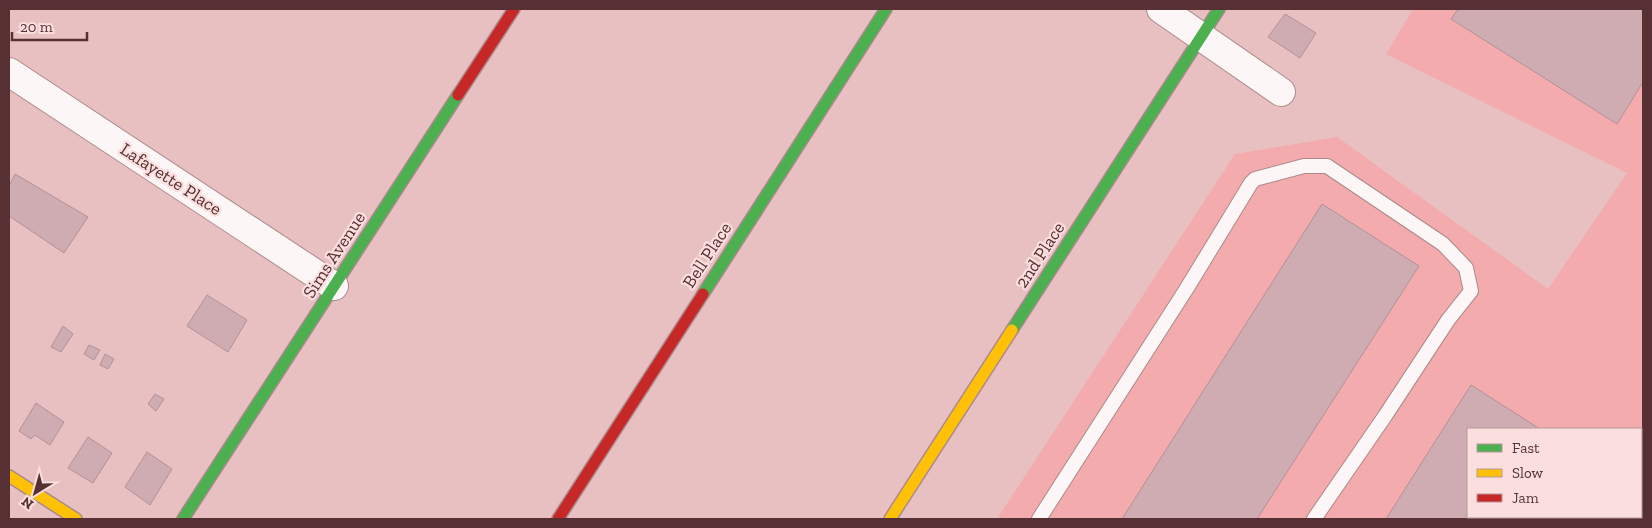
<svg xmlns="http://www.w3.org/2000/svg" width="1652" height="528" viewBox="0 0 1652 528" font-family="'Zilla Slab',serif">
	<style>
		.built { fill: #f3abad; fill-rule: evenodd }
		.building { fill: #cfacb2; stroke: #b29197 }
		.lines { fill: none; stroke-linecap: round; stroke-linejoin: round }
		.lane-casing { stroke: #ab8a8b; stroke-width: 16 }
		.street-casing { stroke: #ab8a8b; stroke-width: 30 }
		.fast-casing { stroke: #ab8a8b; stroke-width: 14 }
		.slow-casing { stroke: #ab8a8b; stroke-width: 14 }
		.jam-casing { stroke: #ab8a8b; stroke-width: 14 }
		.lane { stroke: #fcf6f6; stroke-width: 14 }
		.street { stroke: #fcf6f6; stroke-width: 28 }
		.fast { stroke: #4caf50; stroke-width: 11 }
		.slow { stroke: #ffc107; stroke-width: 11 }
		.jam { stroke: #c62828; stroke-width: 11 }
		.labels { text-anchor: middle; dominant-baseline: central; stroke-width: 4.5; stroke-linejoin: round; paint-order: stroke }
		.street-label { font-size: 18px; fill: #563032; stroke: #fbdede }
	</style>
	<rect width="100%" height="100%" fill="#e8c0c1"/>
	<!-- built -->
	<path class="built" d="M1413,9H1643V519H997L1235,154L1337,137L1548,289L1627,173L1386,54ZM1468,429H1641V517H1468Z"/>
	<!-- building -->
	<path class="building" d="M1458,9H1643V82L1617,124L1451,19Z
		M1285,14L1316,33L1300,58L1268,37Z
		M15,174L88,217L64,253L9,216V186Z
		M1322,204L1419,266L1257,519H1122Z
		M207,295L247,320L228,352L187,326Z
		M63,326L73,334L61,352L51,347Z
		M89,345L100,350L94,360L84,354Z
		M105,354L114,359L108,369L100,365Z
		M1471,385L1540,429H1468V517H1556L1554,519H1386Z
		M155,394L164,399L156,411L148,404Z
		M36,403L64,422L50,445L35,435L31,439L19,431Z
		M88,437L112,453L93,483L68,468Z
		M147,452L172,469L150,505L125,487Z"/>
	<g class="lines">
		<defs>
			<path id="lane" d="M1641,454L1643,451
				M1039,519L1187,288L1251,183L1255,179L1304,166H1327L1443,244L1466,268L1471,291L1448,320L1385,416L1314,519
				M1597,519L1599,517"/>
			<path id="street" d="M1161,9L1281,92
				M9,72L334,286"/>
			<path id="fast" d="M703,294L886,9
				M1012,330L1219,9
				M183,519L458,95"/>
			<path id="slow" d="M9,476L76,519
				M890,519L1012,330"/>
			<path id="jam" d="M458,95L514,9
				M558,519L703,294"/>
		</defs>
		<!-- lane casing -->
		<use href="#lane" class="lane-casing"/>
		<!-- street casing -->
		<use href="#street" class="street-casing"/>
		<!-- fast casing -->
		<use href="#fast" class="fast-casing"/>
		<!-- slow casing -->
		<use href="#slow" class="slow-casing"/>
		<!-- jam casing -->
		<use href="#jam" class="jam-casing"/>
		<!-- lane -->
		<use href="#lane" class="lane"/>
		<!-- street -->
		<use href="#street" class="street"/>
		<!-- fast -->
		<use href="#fast" class="fast"/>
		<!-- slow -->
		<use href="#slow" class="slow"/>
		<!-- jam -->
		<use href="#jam" class="jam"/>
	</g>
	<g class="labels">
		<!-- street labels -->
		<g class="street-label">
			<text transform="translate(171 179) rotate(33)">Lafayette Place</text>
			<text transform="translate(334 255) rotate(-57)">Sims Avenue</text>
			<text transform="translate(707 255) rotate(-57)">Bell Place</text>
			<text transform="translate(1040 255) rotate(-57)">2nd Place</text>
		</g>
	</g>
	<!-- border -->
	<rect width="1652" height="528" fill="none" stroke="#563032" stroke-width="20"/>
	<!-- legend -->
	<rect x="1467" y="428" width="175" height="90" fill="#fbdede" stroke="#b99899"/>
	<rect x="1477" y="444" width="25" height="8" fill="#4caf50" stroke="#b99899"/>
	<text x="1512" y="453" font-size="15" fill="#563032">Fast</text>
	<rect x="1477" y="469" width="25" height="8" fill="#ffc107" stroke="#b99899"/>
	<text x="1512" y="478" font-size="15" fill="#563032">Slow</text>
	<rect x="1477" y="494" width="25" height="8" fill="#c62828" stroke="#b99899"/>
	<text x="1512" y="503" font-size="15" fill="#563032">Jam</text>
	<!-- north arrow -->
	<g transform="translate(35 493) rotate(217)" stroke="#fbdede" stroke-width="4" paint-order="stroke">
	<path d="M0-4L9 19L0 12L-9 19Z" fill="#563032"/>
	<text y="-8" font-size="14" font-weight="bold" text-anchor="middle" fill="#563032">N</text>
	</g>
	<!-- scale -->
	<path d="M12 32v8h75v-8" fill="none" stroke="#563032" stroke-width="2.5"/>
	<text x="20" y="32" font-size="15" fill="#563032" stroke="#fbdede" stroke-width="4" paint-order="stroke">20 m</text>
</svg>
